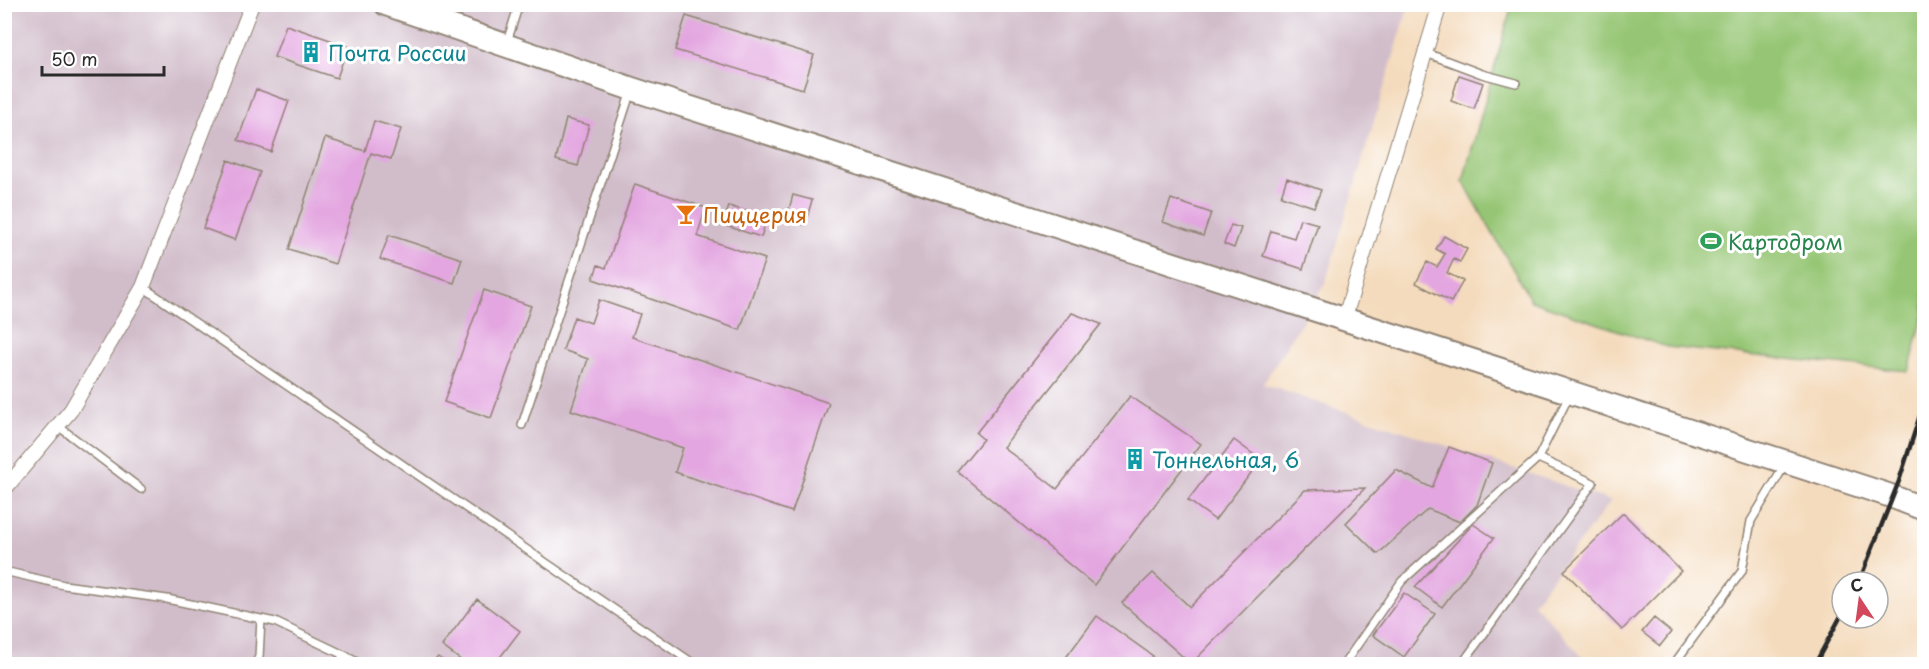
<svg xmlns="http://www.w3.org/2000/svg" width="1929" height="669" viewBox="0 0 1929 669" font-family="'Playpen Sans',sans-serif">
	<style>
		.industrial { fill: #d1bdca }
		.green { fill: #96c675; stroke: #607850; stroke-width: 1.5 }
		.building { fill: #e3a6e0 }
		.lines { fill: none; stroke-linecap: round; stroke-linejoin: round }
		.service-casing { stroke: #908374; stroke-width: 10 }
		.minor-casing { stroke: #908374; stroke-width: 16 }
		.primary-casing { stroke: #908374; stroke-width: 26 }
		.service { stroke: #fff; stroke-width: 7 }
		.minor { stroke: #fff; stroke-width: 14 }
		.primary { stroke: #fff; stroke-width: 22 }
		.rail { stroke: #2b2b2b; stroke-width: 4.5 }
		.labels { text-anchor: middle; dominant-baseline: central; stroke-width: 6; stroke-linejoin: round; paint-order: stroke }
		.culture-label { font-size: 21px; fill: #0d838f; stroke: #fff; text-anchor: start }
		.food-label { font-size: 21px; fill: #c56008; stroke: #fff; text-anchor: start }
		.leisure-label { font-size: 21px; fill: #27864d; stroke: #fff; text-anchor: start }
	</style>
	<rect width="100%" height="100%" fill="#fff"/>
	<filter id="ink" filterUnits="userSpaceOnUse"><feTurbulence type="fractalNoise" baseFrequency=".0167" numOctaves="2"/><feDisplacementMap in="SourceGraphic" scale="12" xChannelSelector="R" yChannelSelector="G"/><feConvolveMatrix kernelMatrix="1 2 1 2 8 2 1 2 1" color-interpolation-filters="sRGB"/></filter>
	<filter id="wash" filterUnits="userSpaceOnUse"><feTurbulence type="fractalNoise" baseFrequency=".008" numOctaves="4" result="noise"/><feDisplacementMap in="SourceGraphic" scale="24" xChannelSelector="R" yChannelSelector="G"/><feGaussianBlur stdDeviation="1.35" result="paint"/><feColorMatrix in="noise" values="0 0 0 0 0 0 0 0 0 0 0 0 0 0 0 0 0 1.4 0 .05"/><feComposite in="paint" operator="in"/></filter>
	<g filter="url(#wash)">
		<rect width="100%" height="100%" fill="#f4dbbd"/>
		<!-- industrial -->
		<path class="industrial" d="M4,5H1409L1325,284L1263,384L1611,501L1533,603L1589,664H5Z"/>
		<!-- green -->
		<path class="green" d="M1512,5H1924V312L1909,371L1667,347L1531,301L1463,181Z"/>
		<g id="blocks">
			<!-- building -->
			<path class="building" d="M686,16L814,55L803,89L675,50Z
				M286,25L348,46L337,78L274,57Z
				M1459,75L1483,83L1474,109L1451,101Z
				M256,89L289,101L271,152L238,140Z
				M566,119L589,125L578,166L556,160Z
				M374,121L401,129L391,159L371,153L335,264L289,249L325,138L365,151Z
				M228,160L260,172L235,240L203,228Z
				M1287,178L1321,190L1314,207L1281,196Z
				M635,184L706,208L697,236L765,259L740,330L593,279L598,265L606,268Z
				M793,195L812,200L805,225L786,220Z
				M1171,199L1211,213L1203,236L1163,222Z
				M729,206L767,218L761,237L723,225Z
				M1300,219L1318,224L1303,269L1263,256L1271,231L1294,238Z
				M1231,225L1241,228L1234,248L1224,244Z
				M389,235L462,259L454,283L380,259Z
				M1444,236L1467,249L1460,262L1454,259L1447,273L1463,281L1451,302L1416,283L1427,262L1437,267L1445,254L1436,249Z
				M484,290L531,306L491,418L444,402Z
				M599,300L640,314L632,337L829,403L792,512L675,472L683,448L571,410L588,359L563,350L574,317L591,323Z
				M1072,313L1101,324L1003,447L1057,489L1130,396L1201,444L1094,585L957,471L983,439L976,433Z
				M1234,440L1261,460L1215,520L1188,500Z
				M1449,447L1492,463L1477,505L1460,522L1428,509L1378,554L1346,523L1396,470L1432,488Z
				M1365,488L1191,664L1122,603L1153,573L1190,607L1305,490Z
				M1623,513L1681,571L1622,630L1564,571Z
				M1473,524L1494,538L1442,607L1415,587Z
				M1404,593L1435,614L1404,657L1373,635Z
				M477,599L520,631L495,664H466L442,646Z
				M1097,616L1153,656L1147,664H1061Z
				M1654,618L1671,632L1660,646L1642,632Z
				M438,657L448,664H431Z"/>
		</g>
	</g>
	<g filter="url(#ink)">
		<use href="#blocks" fill-opacity="0" stroke="#908374" stroke-width="1.5"/>
		<g class="lines">
			<defs>
				<path id="service" d="M507,42L519,4
					M1426,53L1482,74L1516,83
					M143,287L694,664
					M522,425L631,91
					M58,426L141,489
					M4,571L64,585L167,599L275,622L346,656L360,664
					M255,664L259,657L261,619
					M335,664L346,656
					M1344,664L1402,581L1538,458L1569,396
					M1462,664L1593,483L1538,458
					M1674,664L1742,571L1751,521L1785,465"/>
				<path id="minor" d="M1344,320L1440,4
					M4,490L71,410L143,287L252,4"/>
				<path id="primary" d="M386,4L632,89L1888,495L1924,509"/>
			</defs>
			<!-- service casing -->
			<use href="#service" class="service-casing"/>
			<!-- minor casing -->
			<use href="#minor" class="minor-casing"/>
			<!-- primary casing -->
			<use href="#primary" class="primary-casing"/>
			<!-- service -->
			<use href="#service" class="service"/>
			<!-- minor -->
			<use href="#minor" class="minor"/>
			<!-- primary -->
			<use href="#primary" class="primary"/>
			<!-- rail -->
			<path class="rail" d="M1859,582L1899,481L1924,403
				M1815,664L1842,614"/>
		</g>
	</g>
	<!-- icons -->
	<defs>
		<symbol id="building-bare" viewBox="-9 -9 18 18"><path d="M-4-6H4V6H1V3H-1V6H-4ZM-2.5-4.3h1.7v1.8h-1.7ZM.8-4.3h1.7v1.8H.8ZM-2.5-1h1.7V.8h-1.7ZM.8-1h1.7V.8H.8Z" fill="#0f9aa8" stroke="#fff" stroke-width="2.5" paint-order="stroke"/></symbol>
		<symbol id="bar-bare" viewBox="-9 -9 18 18"><path d="M-6-5H6L.8 .8V4.5H3.5V6h-7V4.5H-.8V.8Z" fill="#e8710a" stroke="#fff" stroke-width="2.5" paint-order="stroke"/></symbol>
		<symbol id="stadium-bare" viewBox="-9 -9 18 18"><path d="M0-5a6.5 5 0 1 0 0 10a6.5 5 0 1 0 0-10ZM-3.5-1.8h7v3.6h-7Z" fill="#2e9e5b" stroke="#fff" stroke-width="2.5" paint-order="stroke"/></symbol>
	</defs>
	<g fill-rule="evenodd">
		<use href="#building-bare" x="296" y="37" width="30" height="30"/>
		<use href="#bar-bare" x="671" y="199" width="30" height="30"/>
		<use href="#stadium-bare" x="1696" y="226" width="30" height="30"/>
		<use href="#building-bare" x="1120" y="444" width="30" height="30"/>
	</g>
	<g class="labels">
		<!-- culture labels -->
		<g class="culture-label">
			<text x="328" y="52">Почта России</text>
			<text x="1152" y="459">Тоннельная, 6</text>
		</g>
		<!-- food labels -->
		<g class="food-label">
			<text x="703" y="214">Пиццерия</text>
		</g>
		<!-- leisure labels -->
		<g class="leisure-label">
			<text x="1728" y="241">Картодром</text>
		</g>
	</g>
	<!-- margin -->
	<rect width="1929" height="669" fill="none" stroke="#fff" stroke-width="24"/>
	<!-- north arrow -->
	<g transform="translate(1860 600) rotate(347)"><circle r="28" fill="#ffffff" stroke="#aaaaaa" stroke-width="1.5"/>
	<path d="M0-4.5L10 22L0 15L-10 22Z" fill="#d1495b"/>
	<text y="-9" font-size="16" font-weight="bold" text-anchor="middle" fill="#2b2b2b">С</text>
	</g>
	<!-- scale -->
	<path d="M42 66v9h122v-9" fill="none" stroke="#2b2b2b" stroke-width="3"/>
	<text x="51" y="66" font-size="18" fill="#2b2b2b" stroke="#ffffff" stroke-width="4.5" paint-order="stroke">50 m</text>
</svg>
